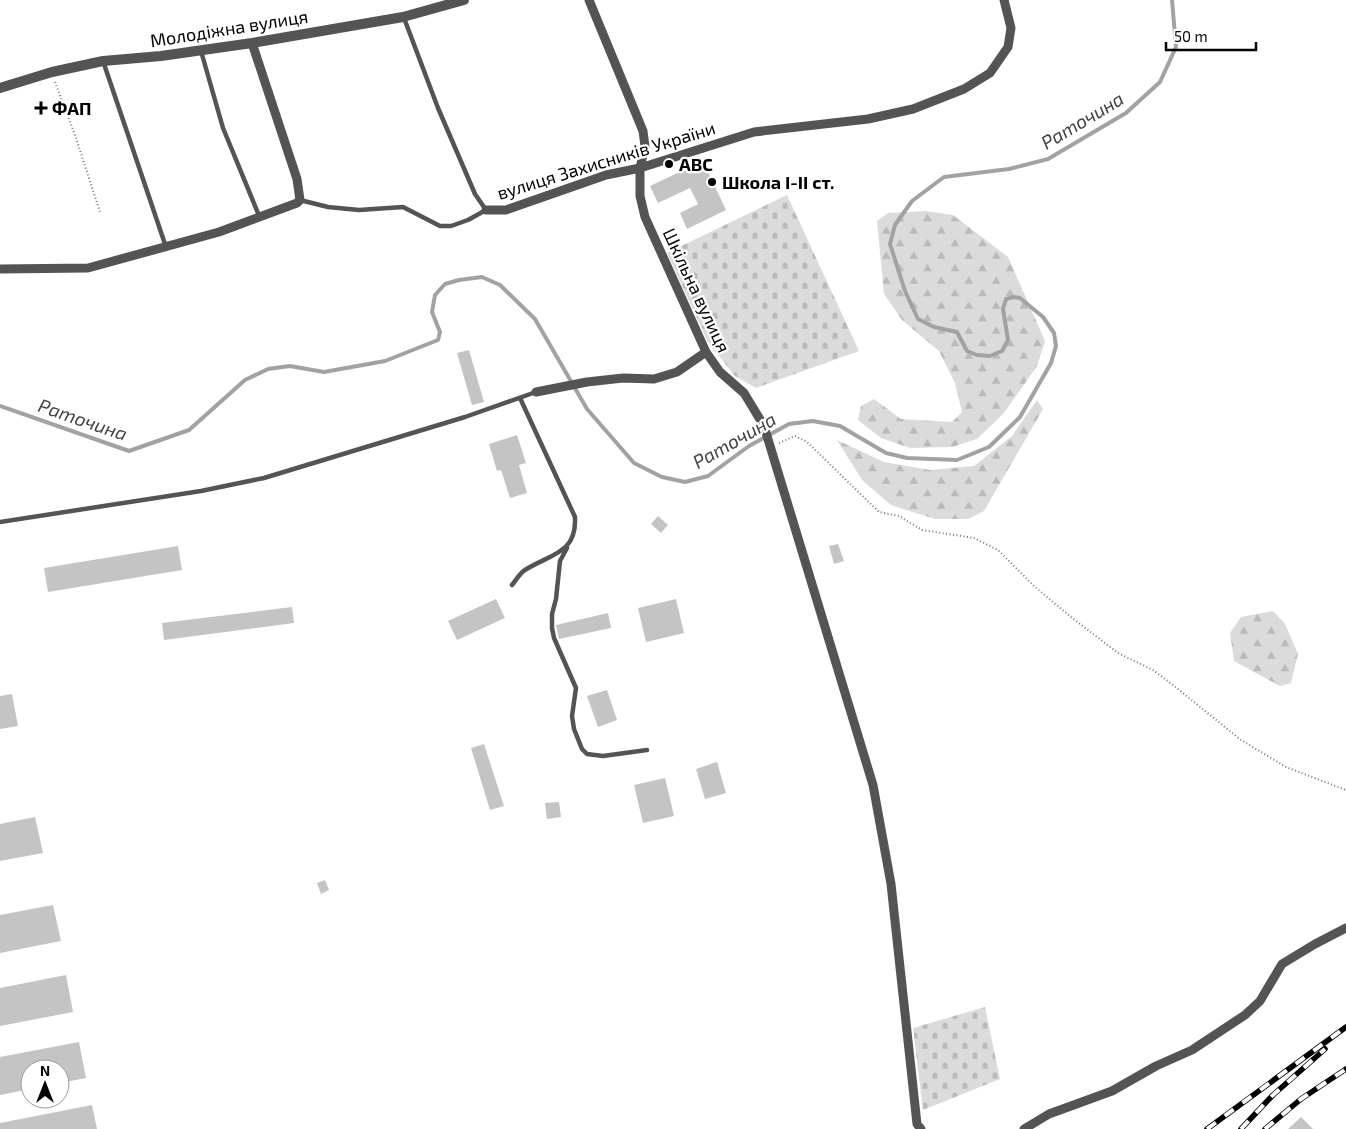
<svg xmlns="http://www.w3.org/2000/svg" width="1346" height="1129" viewBox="0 0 1346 1129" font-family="'Exo 2',sans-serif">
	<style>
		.forest { fill: url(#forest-firs) }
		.cemetery { fill: url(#cemetery-stones) }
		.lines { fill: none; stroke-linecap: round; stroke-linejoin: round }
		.stream { stroke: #a2a2a2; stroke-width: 4 }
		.building { fill: #c4c4c4 }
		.path { stroke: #767676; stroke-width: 2; stroke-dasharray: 1 2.5; stroke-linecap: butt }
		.service { stroke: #545454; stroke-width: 4.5 }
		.minor { stroke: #545454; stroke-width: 9 }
		.tertiary { stroke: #545454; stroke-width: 10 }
		.rail-casing { stroke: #000; stroke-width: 5.5 }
		.rail { stroke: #fff; stroke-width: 4; stroke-dasharray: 11; stroke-linecap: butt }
		.poi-dot { fill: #000; stroke: #fff; stroke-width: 2 }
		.labels { text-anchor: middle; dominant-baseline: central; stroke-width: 4.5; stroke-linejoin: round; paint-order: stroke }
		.street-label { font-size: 18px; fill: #000; stroke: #fff }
		.poi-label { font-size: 18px; font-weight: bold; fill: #000; stroke: #fff; text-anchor: start }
		.water-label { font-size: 19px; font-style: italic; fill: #434343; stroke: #fff }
	</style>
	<defs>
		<pattern id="forest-firs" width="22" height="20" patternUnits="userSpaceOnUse" patternTransform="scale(1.25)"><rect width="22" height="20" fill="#dbdbdb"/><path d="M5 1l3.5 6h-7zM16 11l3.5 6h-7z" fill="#bababa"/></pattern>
		<pattern id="cemetery-stones" width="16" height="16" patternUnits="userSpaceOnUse" patternTransform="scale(1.25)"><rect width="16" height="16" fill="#dbdbdb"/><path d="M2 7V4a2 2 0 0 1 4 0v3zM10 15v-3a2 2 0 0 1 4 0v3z" fill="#bababa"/></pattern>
	</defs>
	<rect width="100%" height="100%" fill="#fff"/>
	<!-- forest -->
	<path class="forest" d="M926,211L953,215L1008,257L1045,341L1037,366L1004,413L977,439L952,447L910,448L881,438L858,420L861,406L874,399L901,419L952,422L962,412L955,383L939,351L902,320L884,294L877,221L888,213Z
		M1037,400L1043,409L984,511L968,519H935L891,505L862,480L837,440L884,462L930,470L974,466L1012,436Z
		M1273,611L1285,624L1298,654L1291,683L1280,686L1234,661L1230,633L1241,617Z"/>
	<!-- cemetery -->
	<path class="cemetery" d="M787,195L859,351L756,388L735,376L708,342L667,253Z
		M985,1007L1000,1079L923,1110L913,1028Z"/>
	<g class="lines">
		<!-- stream -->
		<path class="stream" d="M0,406L129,451L189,430L245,380L268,369L290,366L324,372L385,361L438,340L440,332L432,312L435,295L445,284L459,280L482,277L500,285L535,319L587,409L634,463L662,477L685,482L708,476L749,446L789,424L813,421L840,426L886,453L907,458L957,460L989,447L1020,417L1051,363L1056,346L1054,333L1043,317L1020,298L1014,297L1006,299L1003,309L1008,340L1002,351L990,356L977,355L967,351L957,332L934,327L918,319L905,291L890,244L895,225L912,201L944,177L1009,169L1048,159L1126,113L1160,82L1176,47L1172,0"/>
	</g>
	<!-- building -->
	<path class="building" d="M703,161L726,210L687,229L680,213L698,204L690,188L658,203L650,186Z
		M469,350L484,402L472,405L457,353Z
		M517,435L526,463L519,465L527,493L510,498L501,470L497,471L489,444Z
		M658,516L668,525L661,533L651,524Z
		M838,544L844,561L834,564L829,546Z
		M178,546L182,570L48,592L44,568Z
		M496,599L505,618L457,640L448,621Z
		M676,599L684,633L646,642L638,608Z
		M292,607L294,623L164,640L162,623Z
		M608,613L611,628L559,639L556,625Z
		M607,690L617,720L598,727L587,696Z
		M12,694L18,726L0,729V696Z
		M484,744L504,806L490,810L471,748Z
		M717,762L726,793L705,799L696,769Z
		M665,778L674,816L643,823L634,785Z
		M559,802L561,817L547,819L545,803Z
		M35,817L43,853L0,861V824Z
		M325,880L329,890L321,894L317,883Z
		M53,905L61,941L0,953V915Z
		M66,975L73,1012L0,1026V988Z
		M79,1042L86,1078L60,1083V1069H30V1089L0,1095V1057Z
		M92,1105L97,1129H0V1123Z
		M1301,1117L1313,1129H1288Z"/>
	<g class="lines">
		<!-- path -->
		<path class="path" d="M55,82L75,135L100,212
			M779,443L795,436L807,442L879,512L899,516L922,530L974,538L998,550L1035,587L1071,617L1118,653L1153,670L1173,685L1241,740L1286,767L1346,790"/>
		<!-- service -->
		<path class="service" d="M201,51L223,128L260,218
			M103,61L166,247
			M300,200L328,207L359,210L403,207L440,226H451L468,220L486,210L475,194L438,108L404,18
			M0,522L201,491L264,478L465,417L536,392
			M567,548L560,561L556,599L552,614V628L554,638L576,688L572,716L574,729L582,749L587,754L603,756L647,750
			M512,585C516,580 520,573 525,570C550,554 577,554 575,517L520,398"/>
		<!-- minor -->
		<path class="minor" d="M589,0L643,131L645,146L640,168V196L645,217L706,352L720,372L744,393L764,426L873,785L891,884L917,1124L921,1129
			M486,210H506L606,175L640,168L754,132L868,119L913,109L964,89L990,73L1008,47L1011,28L1004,0
			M0,269L88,268L219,232L297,203L300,200L297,179L252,43
			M536,392L587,382L623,378L654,379L677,372L706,352
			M1024,1129L1049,1114L1112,1091L1156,1066L1192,1050L1245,1015L1260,1001L1282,964L1315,944L1346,928"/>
		<!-- tertiary -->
		<path class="tertiary" d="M0,88L52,72L103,61L161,56L252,43L403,17L464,0"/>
		<defs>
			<path id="rail" d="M1207,1129L1346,1027
				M1241,1129L1273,1095L1325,1049
				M1265,1129L1301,1099L1346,1069"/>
		</defs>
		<!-- rail casing -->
		<use href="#rail" class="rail-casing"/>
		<!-- rail -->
		<use href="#rail" class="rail"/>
	</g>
	<!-- markers -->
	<g class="poi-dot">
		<path d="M38.5 100.5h5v5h5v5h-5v5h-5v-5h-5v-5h5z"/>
		<circle cx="669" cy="164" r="5"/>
		<circle cx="712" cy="182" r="5"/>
	</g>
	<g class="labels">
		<!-- street labels -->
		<g class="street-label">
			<text transform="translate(229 28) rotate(-9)">Молодіжна вулиця</text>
			<text transform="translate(606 160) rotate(-17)">вулиця Захисників України</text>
			<text transform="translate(697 290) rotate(65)">Шкільна вулиця</text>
		</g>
		<!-- poi labels -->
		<g class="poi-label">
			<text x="52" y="108">ФАП</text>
			<text x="679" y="164">ABC</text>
			<text x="722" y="182">Школа І-ІІ ст.</text>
		</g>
		<!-- water labels -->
		<g class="water-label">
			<text transform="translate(1082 120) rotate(-31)">Раточина</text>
			<text transform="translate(83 419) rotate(19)">Раточина</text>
			<text transform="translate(734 440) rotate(-30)">Раточина</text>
		</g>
	</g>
	<!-- north arrow -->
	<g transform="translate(45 1084)"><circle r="24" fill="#ffffff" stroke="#999999"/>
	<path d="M0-4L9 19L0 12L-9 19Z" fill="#000000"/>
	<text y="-8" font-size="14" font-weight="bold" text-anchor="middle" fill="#000000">N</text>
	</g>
	<!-- scale -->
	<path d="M1166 42v8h90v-8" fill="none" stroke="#000000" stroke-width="2.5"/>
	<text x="1174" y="42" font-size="15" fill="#000000" stroke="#ffffff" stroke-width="4" paint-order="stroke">50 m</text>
</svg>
